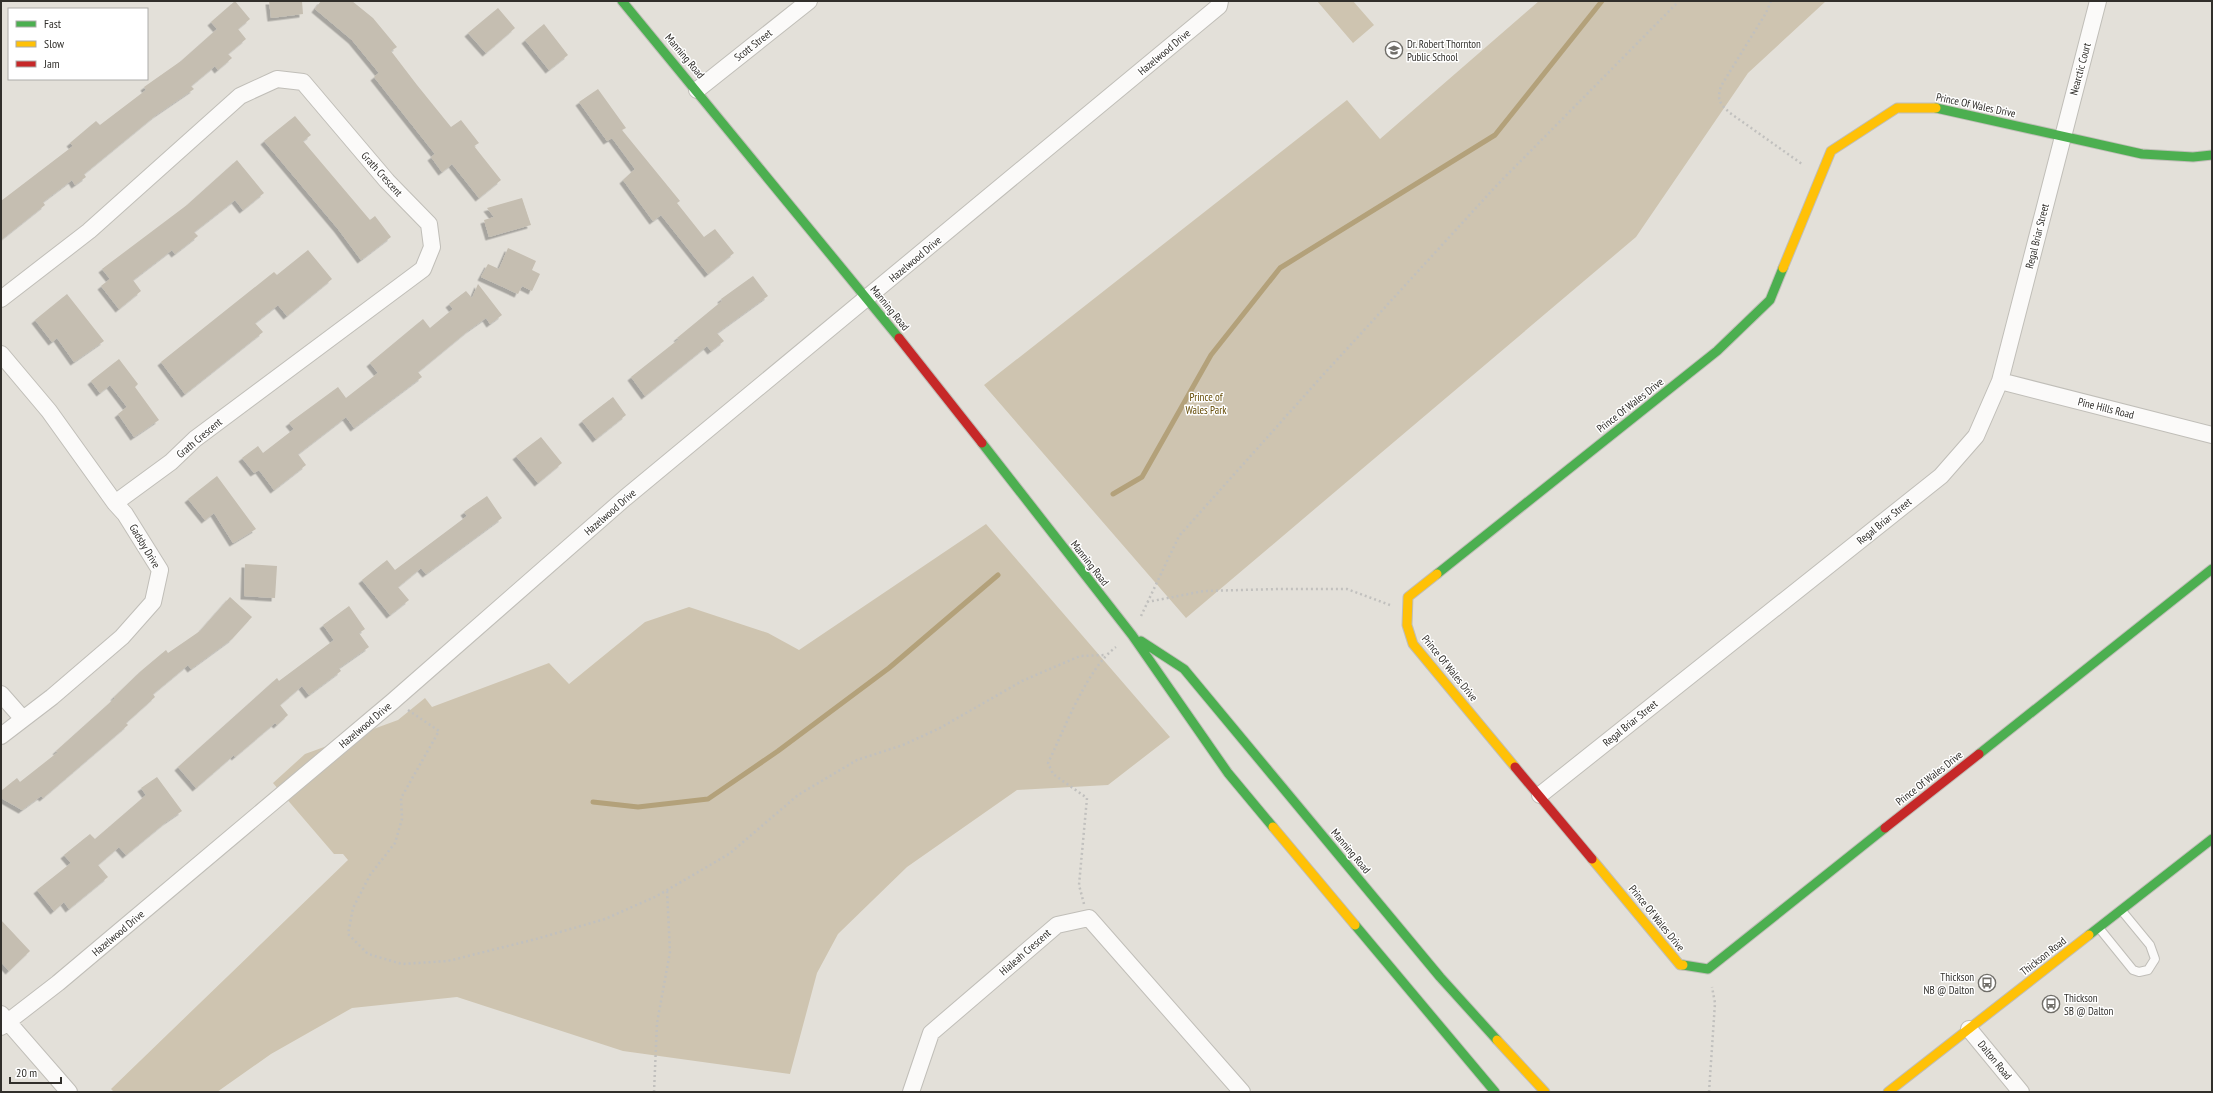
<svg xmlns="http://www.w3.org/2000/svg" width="2213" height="1093" viewBox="0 0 2213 1093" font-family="'PT Sans Narrow',sans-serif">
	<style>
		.green { fill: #cec4b0 }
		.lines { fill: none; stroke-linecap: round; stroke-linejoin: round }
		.stream { stroke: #b3a17a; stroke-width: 5 }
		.building { fill: #c5beb1; filter: url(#shadow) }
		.lane-casing { stroke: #c0beb8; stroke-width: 10 }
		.street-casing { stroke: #c0beb8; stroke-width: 18 }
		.fast-casing { stroke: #c0beb8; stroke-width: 11 }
		.slow-casing { stroke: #c0beb8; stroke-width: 11 }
		.jam-casing { stroke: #c0beb8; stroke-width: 11 }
		.path { stroke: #c1c0be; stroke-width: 2.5; stroke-dasharray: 2 3; stroke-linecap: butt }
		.lane { stroke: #fbfaf9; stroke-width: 8 }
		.street { stroke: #fbfaf9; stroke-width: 16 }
		.fast { stroke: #4caf50; stroke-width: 9 }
		.slow { stroke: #ffc107; stroke-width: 9 }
		.jam { stroke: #c62828; stroke-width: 9 }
		.labels { text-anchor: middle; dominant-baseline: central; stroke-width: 3; stroke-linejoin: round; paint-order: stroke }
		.poi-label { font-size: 11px; fill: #312f2b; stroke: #fff; text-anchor: start }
		.street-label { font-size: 11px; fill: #312f2b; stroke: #fff }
		.park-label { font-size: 11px; fill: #634a04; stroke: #fff }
	</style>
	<defs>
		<filter id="shadow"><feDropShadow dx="-3.5" dy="3.5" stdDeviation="0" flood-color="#0004"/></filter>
	</defs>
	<rect width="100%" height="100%" fill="#e3e0d9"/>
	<!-- green -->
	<path class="green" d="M1317,1H1353L1374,25L1353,43Z
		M1539,1H1826L1748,73L1636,237L1186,618L984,385L1347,100L1380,139Z
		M986,524L1170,737L1108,785L1017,790L907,867L838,934L817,973L790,1074L623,1051L457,997L352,1008L271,1054L217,1092H114L111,1089L348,860L343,854H334L273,783L305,754L398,720L425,698L432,707L549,663L569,684L645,622L689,607L768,633L799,650Z"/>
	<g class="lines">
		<!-- stream -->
		<path class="stream" d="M1113,494L1142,477L1211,355L1280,268L1495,135L1602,1
			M593,802L638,807L708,799L778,751L889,668L998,575"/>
	</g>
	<!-- building -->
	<path class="building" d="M235,1L250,19L238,29L246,39L228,54L232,58L218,70L215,66L191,86L194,89L156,115L84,174L86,177L75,185L72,180L43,202L45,205L1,240V201L73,146L70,143L96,121L100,125L146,90L144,87L181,61L217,29L211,22Z
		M269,1H302L303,14L271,18Z
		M321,1H352L373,18L397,47L391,51L417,85L451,127L461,120L479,143L474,146L501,180L479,198L452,164L442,172L431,157L435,154L374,77L379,73L352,40L315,9Z
		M498,8L515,28L486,53L468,33Z
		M544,24L568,55L549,70L525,40Z
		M598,89L626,128L622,130L680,201L677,203L704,237L715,229L734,253L708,274L661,215L653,221L623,180L635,169L612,138L607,141L579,102Z
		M295,116L311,135L303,141L370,220L375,216L391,237L361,260L338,229L264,141Z
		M237,160L264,193L243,210L235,200L194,232L198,236L175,254L172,250L133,280L141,291L119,309L101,286L110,279L102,269L187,205Z
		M522,198L531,225L489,237L484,220L494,217L487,208Z
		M508,248L536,261L532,270L540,274L532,291L522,286L518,294L481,277L488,264L499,269Z
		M308,250L332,279L287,316L278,305L255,323L263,332L185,394L161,362L274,272L277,275Z
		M753,276L768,296L717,333L724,341L711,351L707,346L645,396L631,377L679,339L677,338L722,301L721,299Z
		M478,284L502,315L490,324L486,318L469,330L418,372L422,377L354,428L346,417L298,454L306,465L274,490L259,470L254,473L242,458L258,446L263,453L294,429L289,423L338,387L346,398L378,373L370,363L423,319L430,328L453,309L449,304L466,291L472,298Z
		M67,294L104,341L74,362L57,338L52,342L35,320Z
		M119,359L138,384L135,387L159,420L134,437L118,414L127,407L110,385L100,393L91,381Z
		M613,397L626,415L596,439L582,421Z
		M541,437L562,463L538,483L516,456Z
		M217,476L256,529L233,543L214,513L205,520L188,499Z
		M487,496L502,518L426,574L421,568L398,587L409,600L390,615L362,580L387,560L395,570L467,516L464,512Z
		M245,564L277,566L275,598L244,596Z
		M230,597L252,617L232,639L191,669L188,665L153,694L155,697L126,723L128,725L43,798L41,796L22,810L1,798V791L17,778L20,782L58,752L56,751L115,698L114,697L141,671L166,650L168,653L200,631Z
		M349,606L365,629L359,633L369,647L339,668L341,671L309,695L302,686L280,705L288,715L277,725L275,723L235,757L234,755L196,788L178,767L277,678L279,681L334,640L323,625Z
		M157,777L182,811L166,822L126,855L119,847L98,865L108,877L69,909L64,902L54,911L37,890L71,863L64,855L90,834L95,839L146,795L141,788Z
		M1,920L30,951L9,971L1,962Z"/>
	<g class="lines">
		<defs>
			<path id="lane" d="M2099,928L2133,970L2139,972L2148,970L2155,959L2150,945L2122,911"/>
			<path id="street" d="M697,90L809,1
				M1,299L89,231L240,96L277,79L303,82L387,181L429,224L432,247L423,269L195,439L171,462L115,503
				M1,354L49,411L115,503L125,514L160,570L153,602L122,637L52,697L1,736
				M2000,381L2212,435
				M1,694L23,719
				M1540,795L1941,476L1976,436L2000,381L2098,1
				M1,1014L69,1092
				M1,1027L58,983L392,702L625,498L1219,6L1220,1
				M1969,1029L2021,1092
				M911,1092L931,1033L1057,925L1089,918L1242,1092"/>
			<path id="fast" d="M622,1L899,338
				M1936,108L2142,154L2193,157L2212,155
				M982,443L1132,635L1228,773L1273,827
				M1437,574L1717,351L1770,300L1783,268
				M1141,641L1184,669L1440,977L1497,1040
				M1979,754L2212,569
				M1355,925L1495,1092
				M2089,935L2212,839
				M1683,965L1708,969L1885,828"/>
			<path id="slow" d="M1783,268L1831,151L1897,108H1936
				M1437,574L1408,597L1407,625L1413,644L1515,767
				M1273,827L1355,925
				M1592,859L1680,965H1683
				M1497,1040L1545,1092
				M1888,1092L2089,935"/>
			<path id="jam" d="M899,338L982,443
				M1515,767L1592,859
				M1885,828L1979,754"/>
		</defs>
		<!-- lane casing -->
		<use href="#lane" class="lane-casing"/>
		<!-- street casing -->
		<use href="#street" class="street-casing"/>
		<!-- fast casing -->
		<use href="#fast" class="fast-casing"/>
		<!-- slow casing -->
		<use href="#slow" class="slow-casing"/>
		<!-- jam casing -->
		<use href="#jam" class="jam-casing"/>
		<!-- path -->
		<path class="path" d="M1771,1L1766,13L1721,86C1717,100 1719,103 1730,113L1802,164
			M1147,602L1204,591L1278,589H1347L1390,605
			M1141,616L1179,536L1323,375L1497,185L1679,1
			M408,710L439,731L401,798L402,819L395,843L370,875L353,908L348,934L368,954L402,964L448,961L536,939L605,919L657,896L729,854L798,795L857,760L903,745L940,728L1022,681L1080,656L1105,655
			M1084,904L1079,885L1087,798L1053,774L1048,763C1064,730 1087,668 1116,647
			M654,1092L657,1023L670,952L667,890
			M1709,1092L1715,1003L1712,987"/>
		<!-- lane -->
		<use href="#lane" class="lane"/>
		<!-- street -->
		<use href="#street" class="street"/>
		<!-- fast -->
		<use href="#fast" class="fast"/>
		<!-- slow -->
		<use href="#slow" class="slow"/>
		<!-- jam -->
		<use href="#jam" class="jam"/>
	</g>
	<!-- icons -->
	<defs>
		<symbol id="school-ring" viewBox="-11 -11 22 22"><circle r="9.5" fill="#fff" stroke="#6f6d68" stroke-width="1.5"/><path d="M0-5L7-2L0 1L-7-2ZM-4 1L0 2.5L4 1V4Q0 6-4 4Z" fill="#6f6d68"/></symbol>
		<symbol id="bus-ring" viewBox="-11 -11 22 22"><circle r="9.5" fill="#fff" stroke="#6f6d68" stroke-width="1.5"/><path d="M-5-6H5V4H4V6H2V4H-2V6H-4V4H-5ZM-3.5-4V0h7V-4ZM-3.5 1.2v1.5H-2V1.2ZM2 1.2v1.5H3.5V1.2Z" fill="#6f6d68"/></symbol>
	</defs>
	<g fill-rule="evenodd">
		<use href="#school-ring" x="1384" y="40" width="20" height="20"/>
		<use href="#bus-ring" x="1977" y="973" width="20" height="20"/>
		<use href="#bus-ring" x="2041" y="994" width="20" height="20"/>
	</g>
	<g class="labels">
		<!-- poi labels -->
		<g class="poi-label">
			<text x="1407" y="44">Dr. Robert Thornton<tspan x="1407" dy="13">Public School</tspan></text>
			<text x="1974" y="977" text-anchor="end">Thickson<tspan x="1974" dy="13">NB @ Dalton</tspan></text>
			<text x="2064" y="998">Thickson<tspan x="2064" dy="13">SB @ Dalton</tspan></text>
		</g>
		<!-- street labels -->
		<g class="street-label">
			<text transform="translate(753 45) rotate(-38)">Scott Street</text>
			<text transform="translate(1164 52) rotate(-40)">Hazelwood Drive</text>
			<text transform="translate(685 56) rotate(50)">Manning Road</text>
			<text transform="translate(2080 69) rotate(-75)">Nearctic Court</text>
			<text transform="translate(1976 105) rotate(12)">Prince Of Wales Drive</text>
			<text transform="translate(382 174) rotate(48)">Grath Crescent</text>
			<text transform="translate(2037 236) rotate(-76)">Regal Briar Street</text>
			<text transform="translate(915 259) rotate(-40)">Hazelwood Drive</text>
			<text transform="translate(890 308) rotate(51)">Manning Road</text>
			<text transform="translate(1630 405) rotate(-38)">Prince Of Wales Drive</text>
			<text transform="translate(2106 408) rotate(14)">Pine Hills Road</text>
			<text transform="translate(199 438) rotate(-40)">Grath Crescent</text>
			<text transform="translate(610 512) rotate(-41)">Hazelwood Drive</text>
			<text transform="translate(1884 521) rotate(-39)">Regal Briar Street</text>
			<text transform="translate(145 546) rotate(59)">Gadsby Drive</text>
			<text transform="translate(1090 563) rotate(52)">Manning Road</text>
			<text transform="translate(1450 668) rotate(51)">Prince Of Wales Drive</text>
			<text transform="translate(1630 723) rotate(-39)">Regal Briar Street</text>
			<text transform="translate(365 725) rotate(-40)">Hazelwood Drive</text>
			<text transform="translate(1929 778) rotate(-38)">Prince Of Wales Drive</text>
			<text transform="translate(1351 851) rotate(50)">Manning Road</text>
			<text transform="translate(1657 918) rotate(51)">Prince Of Wales Drive</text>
			<text transform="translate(118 933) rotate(-40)">Hazelwood Drive</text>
			<text transform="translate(1025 952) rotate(-41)">Hialeah Crescent</text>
			<text transform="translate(2043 956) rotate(-38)">Thickson Road</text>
			<text transform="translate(1995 1060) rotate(51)">Dalton Road</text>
		</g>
		<!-- park labels -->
		<g class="park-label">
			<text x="1206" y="397">Prince of<tspan x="1206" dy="13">Wales Park</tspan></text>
		</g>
	</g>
	<!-- border -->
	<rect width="2213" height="1093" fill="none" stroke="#312f2b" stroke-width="4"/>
	<!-- legend -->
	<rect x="8" y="8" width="140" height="72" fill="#ffffff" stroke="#adacaa"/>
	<rect x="16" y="21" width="20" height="6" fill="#4caf50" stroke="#adacaa"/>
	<text x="44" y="28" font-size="12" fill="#312f2b">Fast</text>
	<rect x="16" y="41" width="20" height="6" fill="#ffc107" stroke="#adacaa"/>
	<text x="44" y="48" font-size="12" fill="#312f2b">Slow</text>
	<rect x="16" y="61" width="20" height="6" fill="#c62828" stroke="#adacaa"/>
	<text x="44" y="68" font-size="12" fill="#312f2b">Jam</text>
	<!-- scale -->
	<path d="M10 1077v6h51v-6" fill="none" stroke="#312f2b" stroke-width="2"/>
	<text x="16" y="1077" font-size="12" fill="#312f2b" stroke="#ffffff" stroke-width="3" paint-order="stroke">20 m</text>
</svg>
